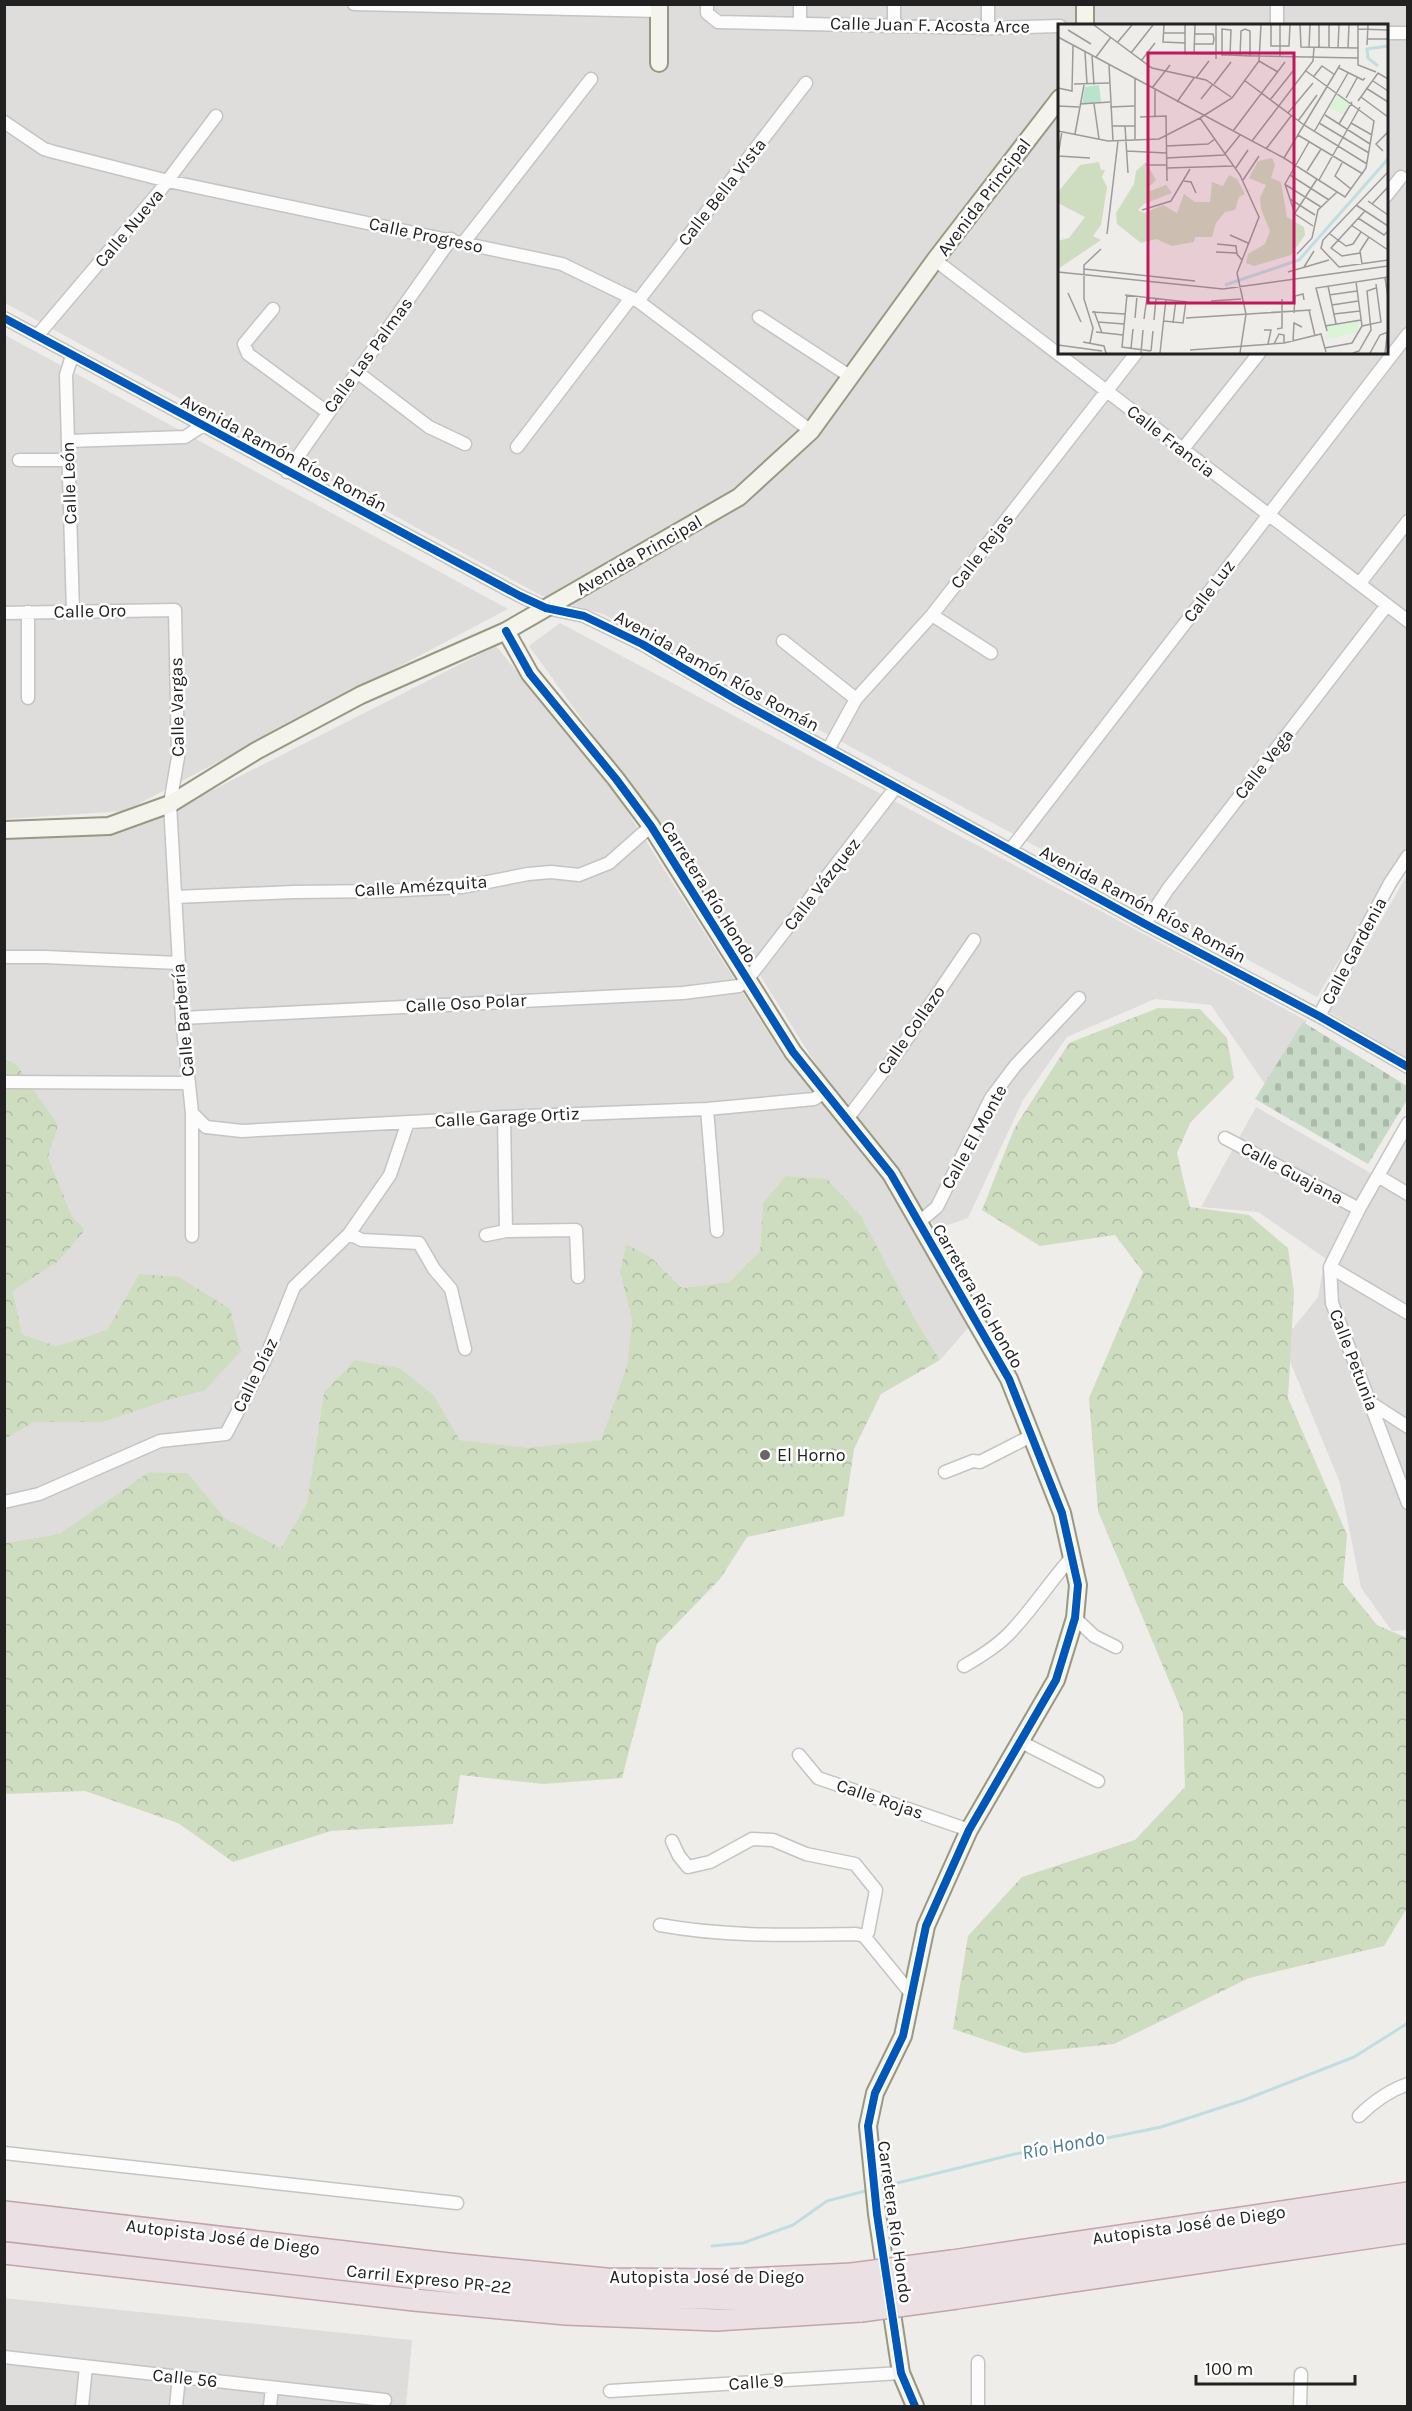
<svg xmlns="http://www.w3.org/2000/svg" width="1412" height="2411" viewBox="0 0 1412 2411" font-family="Karla,sans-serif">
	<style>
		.residential { fill: #dedddb; fill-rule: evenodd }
		.forest { fill: url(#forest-crowns) }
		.cemetery { fill: url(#cemetery-stones) }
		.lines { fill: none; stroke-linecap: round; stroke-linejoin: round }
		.stream { stroke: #bfdee1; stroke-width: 3 }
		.street-casing { stroke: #c5c4c2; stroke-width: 15 }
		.secondary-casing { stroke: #999882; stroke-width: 20 }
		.highway-casing { stroke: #c4a2b0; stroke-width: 24 }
		.street { stroke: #fdfcfc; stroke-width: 12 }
		.secondary { stroke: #f4f3ec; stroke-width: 16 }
		.highway { stroke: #ebe0e3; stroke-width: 21 }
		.highway-bridge-casing { stroke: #c4a2b0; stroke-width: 24; stroke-linecap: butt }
		.highway-bridge { stroke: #ebe0e3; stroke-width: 21 }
		.cycleway-casing { stroke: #fff; stroke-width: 11 }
		.cycleway { stroke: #0057b8; stroke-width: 8 }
		.poi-dot { fill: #696867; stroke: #fff; stroke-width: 2 }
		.labels { text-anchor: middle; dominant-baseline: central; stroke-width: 5; stroke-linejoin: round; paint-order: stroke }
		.street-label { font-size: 18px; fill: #212121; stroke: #fff }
		.poi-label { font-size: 18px; fill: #212121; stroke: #fff; text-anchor: start }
		.water-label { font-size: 20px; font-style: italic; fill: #467a97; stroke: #fff }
		.inset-river { fill: none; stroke: #bfdee1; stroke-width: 3 }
		.inset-road { fill: none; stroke: #9d9b9a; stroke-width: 1.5 }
		.view { fill: #c2185b; fill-opacity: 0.15; stroke: #c2185b; stroke-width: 3 }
		.inset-edge { fill: none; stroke: #212121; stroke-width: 3 }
	</style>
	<defs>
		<pattern id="forest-crowns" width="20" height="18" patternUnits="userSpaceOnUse" patternTransform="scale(1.5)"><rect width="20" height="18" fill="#cedcc0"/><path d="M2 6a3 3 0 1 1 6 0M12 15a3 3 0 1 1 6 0" fill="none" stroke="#b1bca5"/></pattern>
		<pattern id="cemetery-stones" width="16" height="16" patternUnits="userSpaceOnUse" patternTransform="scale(1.5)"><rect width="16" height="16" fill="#c8d9c7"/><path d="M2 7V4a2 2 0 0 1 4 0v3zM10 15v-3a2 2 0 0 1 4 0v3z" fill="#acbaab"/></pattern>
	</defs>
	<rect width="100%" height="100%" fill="#efedea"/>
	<!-- residential -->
	<path class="residential" d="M4,5H1407V847L1317,997L603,614L542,596L5,303ZM1060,26H1386V352H1060Z
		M5,335L508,609L125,811L5,819Z
		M560,623L1307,1021L1267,1087L1211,1005L1155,999L1067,1037L1023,1100L968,1218L937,1229L825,1079L716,905L529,646Z
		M496,646L609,783L782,1054L882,1171L969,1327L940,1360L911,1312L763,1203L760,1251L729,1282L682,1288L651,1257L626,1244L620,1272L632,1320L627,1365L601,1440L527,1449L460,1440L434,1395L400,1368L355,1360L324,1392L307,1503L281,1548L225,1518L188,1473L150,1472L59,1534L5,1543V1439L34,1422H104L168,1400L204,1391L139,1274L107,1330L56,1346L22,1334L13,1291L59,1261L85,1230L72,1216L48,1157L16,1064L5,1058L4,836L91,832L156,819Z
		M1407,875L1408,1058H1407L1329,1012Z
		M1256,1107L1381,1179L1407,1137V1630L1392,1631L1361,1588L1340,1483L1282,1342L1318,1297L1325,1258L1258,1212L1201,1207Z
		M4,2298L412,2340L406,2406H5Z"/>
	<!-- forest -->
	<path class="forest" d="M1158,1008L1200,1009L1227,1038L1234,1078L1190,1123L1177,1153L1190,1207L1249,1215L1288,1248L1294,1292L1288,1398L1347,1535L1343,1583L1377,1625L1407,1638V1908L1384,1946L1249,1978L1114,2044L1024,2053L953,2029L968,1936L1022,1877L1135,1840L1185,1787L1183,1714L1098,1511L1089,1398L1143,1272L1115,1235L1040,1246L982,1210L1014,1129L1069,1043Z
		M4,1058L16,1064L58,1125L48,1157L72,1216L85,1230L59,1261L13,1291L22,1334L56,1346L107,1330L139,1274L179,1277L230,1309L241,1351L204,1391L168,1400L104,1422H34L5,1439Z
		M786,1176L827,1179L861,1216L911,1312L940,1360L881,1394L854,1449L844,1516L747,1537L720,1579L657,1644L622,1778L543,1784L460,1775L453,1824L331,1831L233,1862L178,1823L85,1791L5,1794V1543L59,1534L149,1472L188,1473L225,1518L281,1548L307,1503L324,1392L355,1360L400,1368L434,1395L460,1440L527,1448L601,1440L627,1365L632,1320L620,1272L626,1244L651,1257L682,1288L729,1282L760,1251L763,1203Z"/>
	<!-- cemetery -->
	<path class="cemetery" d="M1303,1022L1407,1086V1100L1368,1164L1255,1099Z"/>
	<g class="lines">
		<!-- stream -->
		<path class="stream" d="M881,2187L1015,2154L1093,2141L1161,2127L1244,2100L1354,2057L1408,2023
			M712,2246L743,2243L793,2225L827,2201L869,2190"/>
		<defs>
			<path id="street" d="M354,4L659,11
				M707,4V13L718,22L988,28L1060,26
				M800,24V4
				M894,26V4
				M1277,26V4
				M988,28V4
				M1386,33H1408
				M4,122L44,149L54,152L168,181L562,264L638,301L811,431
				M1386,196L1401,177
				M464,242L591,79
				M935,260L1408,621
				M638,301L806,83
				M273,309L244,344L248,354L327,412
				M759,317L851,377
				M4,318L520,596L546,608L584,616L642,644L739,701L1145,924L1319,1016L1408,1067
				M37,336L159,192L216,116
				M72,356L66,375L73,612
				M357,372L429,427L465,444
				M68,441L185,437L202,426
				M517,447L631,298
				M1182,450L1260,352
				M19,460H69
				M287,472L451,239
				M1360,583L1408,521
				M28,612V698
				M4,613L175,610L178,757L170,804L182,1018L192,1113V1236
				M932,615L991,653
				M783,641L856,699
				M828,750L856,699L932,615L1137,352
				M1011,849L1408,334
				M175,897L293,892L384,891L462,887L528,874L551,872L579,875L609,863L651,826
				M1145,924L1168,889L1387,605
				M4,957H45L178,963
				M1319,1016L1390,883L1408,856
				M182,1018L683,993L739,986L747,980L896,787
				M4,1082L189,1083
				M707,1109L717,1231
				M192,1113L206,1127L242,1131L504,1117L707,1109L814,1099L825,1092
				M504,1117L506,1231
				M847,1119L898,1052L974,940
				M1408,1123L1359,1209L1330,1267L1332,1303L1408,1503
				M1225,1138L1359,1209
				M1378,1176L1408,1194
				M918,1223L937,1207L991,1098L1015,1066L1079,998
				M349,1234L362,1240L419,1243L434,1269L451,1289L465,1349
				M486,1235L506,1231L576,1230L578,1277
				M1330,1267L1408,1313
				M1371,1403L1408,1427
				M945,1472L973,1461L980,1462L1031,1436
				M4,1502L39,1494L160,1441L226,1434L264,1362L294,1287L349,1234L390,1175L408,1122
				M1075,1618L1094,1636L1116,1647
				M964,1666C983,1655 1002,1643 1016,1626C1036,1604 1052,1579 1072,1557
				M1021,1742L1098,1781
				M799,1755L818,1778L969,1830
				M672,1841L679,1856L688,1867L710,1862L752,1839L773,1840L806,1854L855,1864L876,1890L868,1932L864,1936
				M660,1925C726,1937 789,1935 856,1934L864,1936L913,1996
				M1359,2116C1374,2101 1388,2091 1408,2084
				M4,2153L457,2203
				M4,2357L385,2400
				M610,2391L901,2373
				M82,2406L86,2367
				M176,2406L179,2377
				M270,2406L272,2388
				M978,2406V2362
				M1300,2406L1301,2374"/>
			<path id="secondary" d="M1085,26V4
				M659,63V4
				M506,631L530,674L616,779L651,826L793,1052L891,1174L1009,1379L1062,1513L1078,1585L1075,1618L1056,1680L969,1830L926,1926L903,2036L875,2093L868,2126L877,2214L901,2373L915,2406
				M4,830L109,826L170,804L256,751L361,695L506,631L739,497L811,431L935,260L1060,98"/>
			<path id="highway" d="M4,2212L449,2264L606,2279L726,2280L852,2274
				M4,2230L478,2285L582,2295L738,2299L855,2291
				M4,2253L414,2300L566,2314L716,2320L861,2311
				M952,2261L1408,2193
				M953,2278L1188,2246L1408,2211
				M957,2298L1408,2232"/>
		</defs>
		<!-- street casing -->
		<use href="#street" class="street-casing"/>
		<!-- secondary casing -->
		<use href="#secondary" class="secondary-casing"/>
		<!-- highway casing -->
		<use href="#highway" class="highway-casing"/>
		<!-- street -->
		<use href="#street" class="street"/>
		<!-- secondary -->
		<use href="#secondary" class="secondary"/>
		<!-- highway -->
		<use href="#highway" class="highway"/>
		<defs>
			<path id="highway-bridge" d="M852,2274L952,2261
				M855,2291L953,2278
				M861,2311L957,2298"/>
		</defs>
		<!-- highway-bridge casing -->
		<use href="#highway-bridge" class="highway-bridge-casing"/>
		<!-- highway-bridge -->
		<use href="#highway-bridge" class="highway-bridge"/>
		<defs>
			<path id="cycleway" d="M4,318L520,596L546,608L584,616L642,644L739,701L1145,924L1319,1016L1408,1067
				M506,631L530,674L616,779L651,826L793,1052L891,1174L1009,1379L1062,1513L1078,1585L1075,1618L1056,1680L969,1830L926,1926L903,2036L875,2093L868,2126L877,2214L901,2373L915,2406"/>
		</defs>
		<!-- cycleway casing -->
		<use href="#cycleway" class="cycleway-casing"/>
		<!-- cycleway -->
		<use href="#cycleway" class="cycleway"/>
	</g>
	<!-- markers -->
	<circle class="poi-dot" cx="765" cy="1455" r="6"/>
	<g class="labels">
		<!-- street labels -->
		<g class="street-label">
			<text transform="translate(930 25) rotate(1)">Calle Juan F. Acosta Arce</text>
			<text transform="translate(722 192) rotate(-52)">Calle Bella Vista</text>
			<text transform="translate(984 197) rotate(-53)">Avenida Principal</text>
			<text transform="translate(129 228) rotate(-50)">Calle Nueva</text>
			<text transform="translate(426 235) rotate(12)">Calle Progreso</text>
			<text transform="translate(368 355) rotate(-54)">Calle Las Palmas</text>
			<text transform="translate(1171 441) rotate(38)">Calle Francia</text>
			<text transform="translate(284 453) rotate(28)">Avenida Ramón Ríos Román</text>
			<text transform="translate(69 483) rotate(-92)">Calle León</text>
			<text transform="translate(982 551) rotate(-52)">Calle Rejas</text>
			<text transform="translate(639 555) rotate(-30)">Avenida Principal</text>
			<text transform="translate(1209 591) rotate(-53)">Calle Luz</text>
			<text transform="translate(90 611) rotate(-1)">Calle Oro</text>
			<text transform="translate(717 671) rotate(29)">Avenida Ramón Ríos Román</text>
			<text transform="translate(177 707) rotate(-91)">Calle Vargas</text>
			<text transform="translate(1264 764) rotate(-52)">Calle Vega</text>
			<text transform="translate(822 884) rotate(-52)">Calle Vázquez</text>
			<text transform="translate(421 886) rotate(-4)">Calle Amézquita</text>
			<text transform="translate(709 892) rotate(58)">Carretera Río Hondo</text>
			<text transform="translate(1143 904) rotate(28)">Avenida Ramón Ríos Román</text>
			<text transform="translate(1354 951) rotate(-62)">Calle Gardenia</text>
			<text transform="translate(466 1003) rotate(-3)">Calle Oso Polar</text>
			<text transform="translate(183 1020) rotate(-95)">Calle Barbería</text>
			<text transform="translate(911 1030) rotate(-55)">Calle Collazo</text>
			<text transform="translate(507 1117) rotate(-3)">Calle Garage Ortiz</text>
			<text transform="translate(974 1137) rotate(-61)">Calle El Monte</text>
			<text transform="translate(1292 1173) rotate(28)">Calle Guajana</text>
			<text transform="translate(978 1296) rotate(60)">Carretera Río Hondo</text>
			<text transform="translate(1354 1360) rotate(69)">Calle Petunia</text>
			<text transform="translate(255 1375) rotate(-64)">Calle Díaz</text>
			<text transform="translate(880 1799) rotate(19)">Calle Rojas</text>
			<text transform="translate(895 2222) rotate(82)">Carretera Río Hondo</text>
			<text transform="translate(1189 2225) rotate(-8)">Autopista José de Diego</text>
			<text transform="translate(223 2237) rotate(7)">Autopista José de Diego</text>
			<text x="707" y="2277">Autopista José de Diego</text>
			<text transform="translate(429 2279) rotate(6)">Carril Expreso PR-22</text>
			<text transform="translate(185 2378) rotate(6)">Calle 56</text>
			<text transform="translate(756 2382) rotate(-4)">Calle 9</text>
		</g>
		<!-- poi labels -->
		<g class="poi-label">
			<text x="777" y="1455">El Horno</text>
		</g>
		<!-- water labels -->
		<g class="water-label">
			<text transform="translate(1063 2145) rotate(-11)">Río Hondo</text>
		</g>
	</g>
	<!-- overview -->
	<g transform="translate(1058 24)">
		<rect width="330" height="330" fill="#efedea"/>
		<path d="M214,134L217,141L213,154L223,158L229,193L246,203L247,211L233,231L196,242L188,239L190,230L207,220L212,207L203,185L202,174L208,161L191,154L200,137ZM41,138L43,146H47L44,153L49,163L43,201L35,212L43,216L0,245V217L11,214L27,193L0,179V168L22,141ZM88,138L98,156L91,163L92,167L108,161L114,169L86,180L80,186L86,189L105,181L119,189L126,170L137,178H152L154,158L165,162L171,151L179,155L187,170L181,173L177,186L167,188L158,199L154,213H137L136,218L114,222L98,215L83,219L59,200L58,189L76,160L78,147Z" fill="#cedcc0"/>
		<path d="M279,70L292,78L285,90L271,84ZM301,297L299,309L268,315L269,302Z" fill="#dbf3d7"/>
		<path d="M41,61L43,78L24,80L27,63Z" fill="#b7e4cb"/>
		<path class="inset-river" d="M320,42L310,34L309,25L330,22M167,261L241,236L330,135"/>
		<path class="inset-road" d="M36,1L94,44L148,56L173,73M106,1L105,18L127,19M213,1V22H231L232,1M242,1L243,23L300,24M300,1V41L318,48M300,5L330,6M10,6L33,20M105,9H127M0,13L226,134L287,173L308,144L316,97L248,47M310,15H330M59,19L74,1M137,20H155L156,15L155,10H137M309,21L310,1M251,23L252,1M261,23V1M271,23V1M280,24L281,1M290,24L291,1M27,28L29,60M73,29L95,1M104,29L158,30M127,29V1M136,30L137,1M172,31L173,6L164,5V31H172L192,32H202L300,34M34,32L36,61M182,32L183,7L187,5L192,7V32M222,32V1M38,33L53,13M158,35V1M83,37L97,19M201,37L220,48M51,41L55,117M281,44L305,56L307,54M256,52L264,42L277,51M138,54L151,37M77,55V115M186,56L246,101L309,140M315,57L330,67M16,60L51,59M156,60L173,38M0,64L14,67L15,22M94,64L112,41M308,64L330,78M97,66V92M303,73L330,93M288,74L299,54M143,75L155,60M212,76L235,47M300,77L320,49L330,55M119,78L136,54M22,80L52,78M36,80L41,115M0,82L21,83M52,83L76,82M230,89L255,59M267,91L312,120M82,93L108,92L109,157M142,94L182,151L201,193L179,249L188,290L182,329M240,97L259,71M261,99L311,129M293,99L314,111M281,100L294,78M54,102H77M67,102L70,149M0,107L50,117L101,115L142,94L174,74L201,37L203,1M175,107L227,38M256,108L290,49M17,110L26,61M240,111L305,150M194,117L255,37L256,23M251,118L227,160L237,190L255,202M108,122L150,120L157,115M208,125L233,92M69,127L108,129M325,127L318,120L330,108M0,132L32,134M0,132L4,107M108,134L166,131L182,111M226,134L282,41M284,139L277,152L293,165M88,141H109M109,144L175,142M177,145L190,126M249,147L263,125M330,148L265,216L263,224L281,243L330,236M232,151L271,176M185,156L201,132M261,156L302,83M126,157L133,158L138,169M228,161L263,183M232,175L257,191M310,177L330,191M314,180L330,163M298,181L330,202M84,186L113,177L132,145M237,189L259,155M300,194L326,211L330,207M293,201L330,226M49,210L60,117M272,210L288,222L295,220L303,208M172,211L190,219M159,220L178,222L179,230M158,228L178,229L184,236M302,229L284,232L273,224L307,187M239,230L254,214L260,186L279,168M304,240L302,227L311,213M246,243L256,227M26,245L137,257M0,248L165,265L330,242M230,248L271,236M327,254L330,273M298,258L304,302M270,262L278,300M10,269L23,298M67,271L129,278M69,271L64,323L93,327M271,271L299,267M153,277L183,275M274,281L300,277M251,286L257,312M36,287L44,309M34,288L67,290M236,289L237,272L245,270L246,276M276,290L302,287M77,294L79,272M128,294L253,286M86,295L89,273M96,296L98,274M106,297L125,299L128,277M40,298L66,300M115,299L118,276M267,302L303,296M304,302L323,298L318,260M219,305L224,304V275M206,306H213L210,320M269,307L258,264L330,253M38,308L65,311M235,317L236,299L244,303M25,318L46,322L48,329M32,319L35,304L26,275V241L43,225M216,320L221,310L226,311V319M0,321L44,327M73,324L75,305M267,324L294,319L304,302M132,326L226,319L263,310L268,328M93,327L95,307M83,329L85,306M102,329L108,275M295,329L301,327L313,306L309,267L318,264M312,329L322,311L330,308M327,329L330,304"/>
		<path class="view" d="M90,29H236V279H90Z"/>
		<rect width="330" height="330" class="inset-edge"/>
	</g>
	<!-- border -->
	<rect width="1412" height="2411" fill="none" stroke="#212121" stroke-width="12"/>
	<!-- scale -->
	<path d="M1196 2375v9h159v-9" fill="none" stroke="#212121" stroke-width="3"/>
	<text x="1205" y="2375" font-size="18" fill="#212121" stroke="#ffffff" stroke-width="4.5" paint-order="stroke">100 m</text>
</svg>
